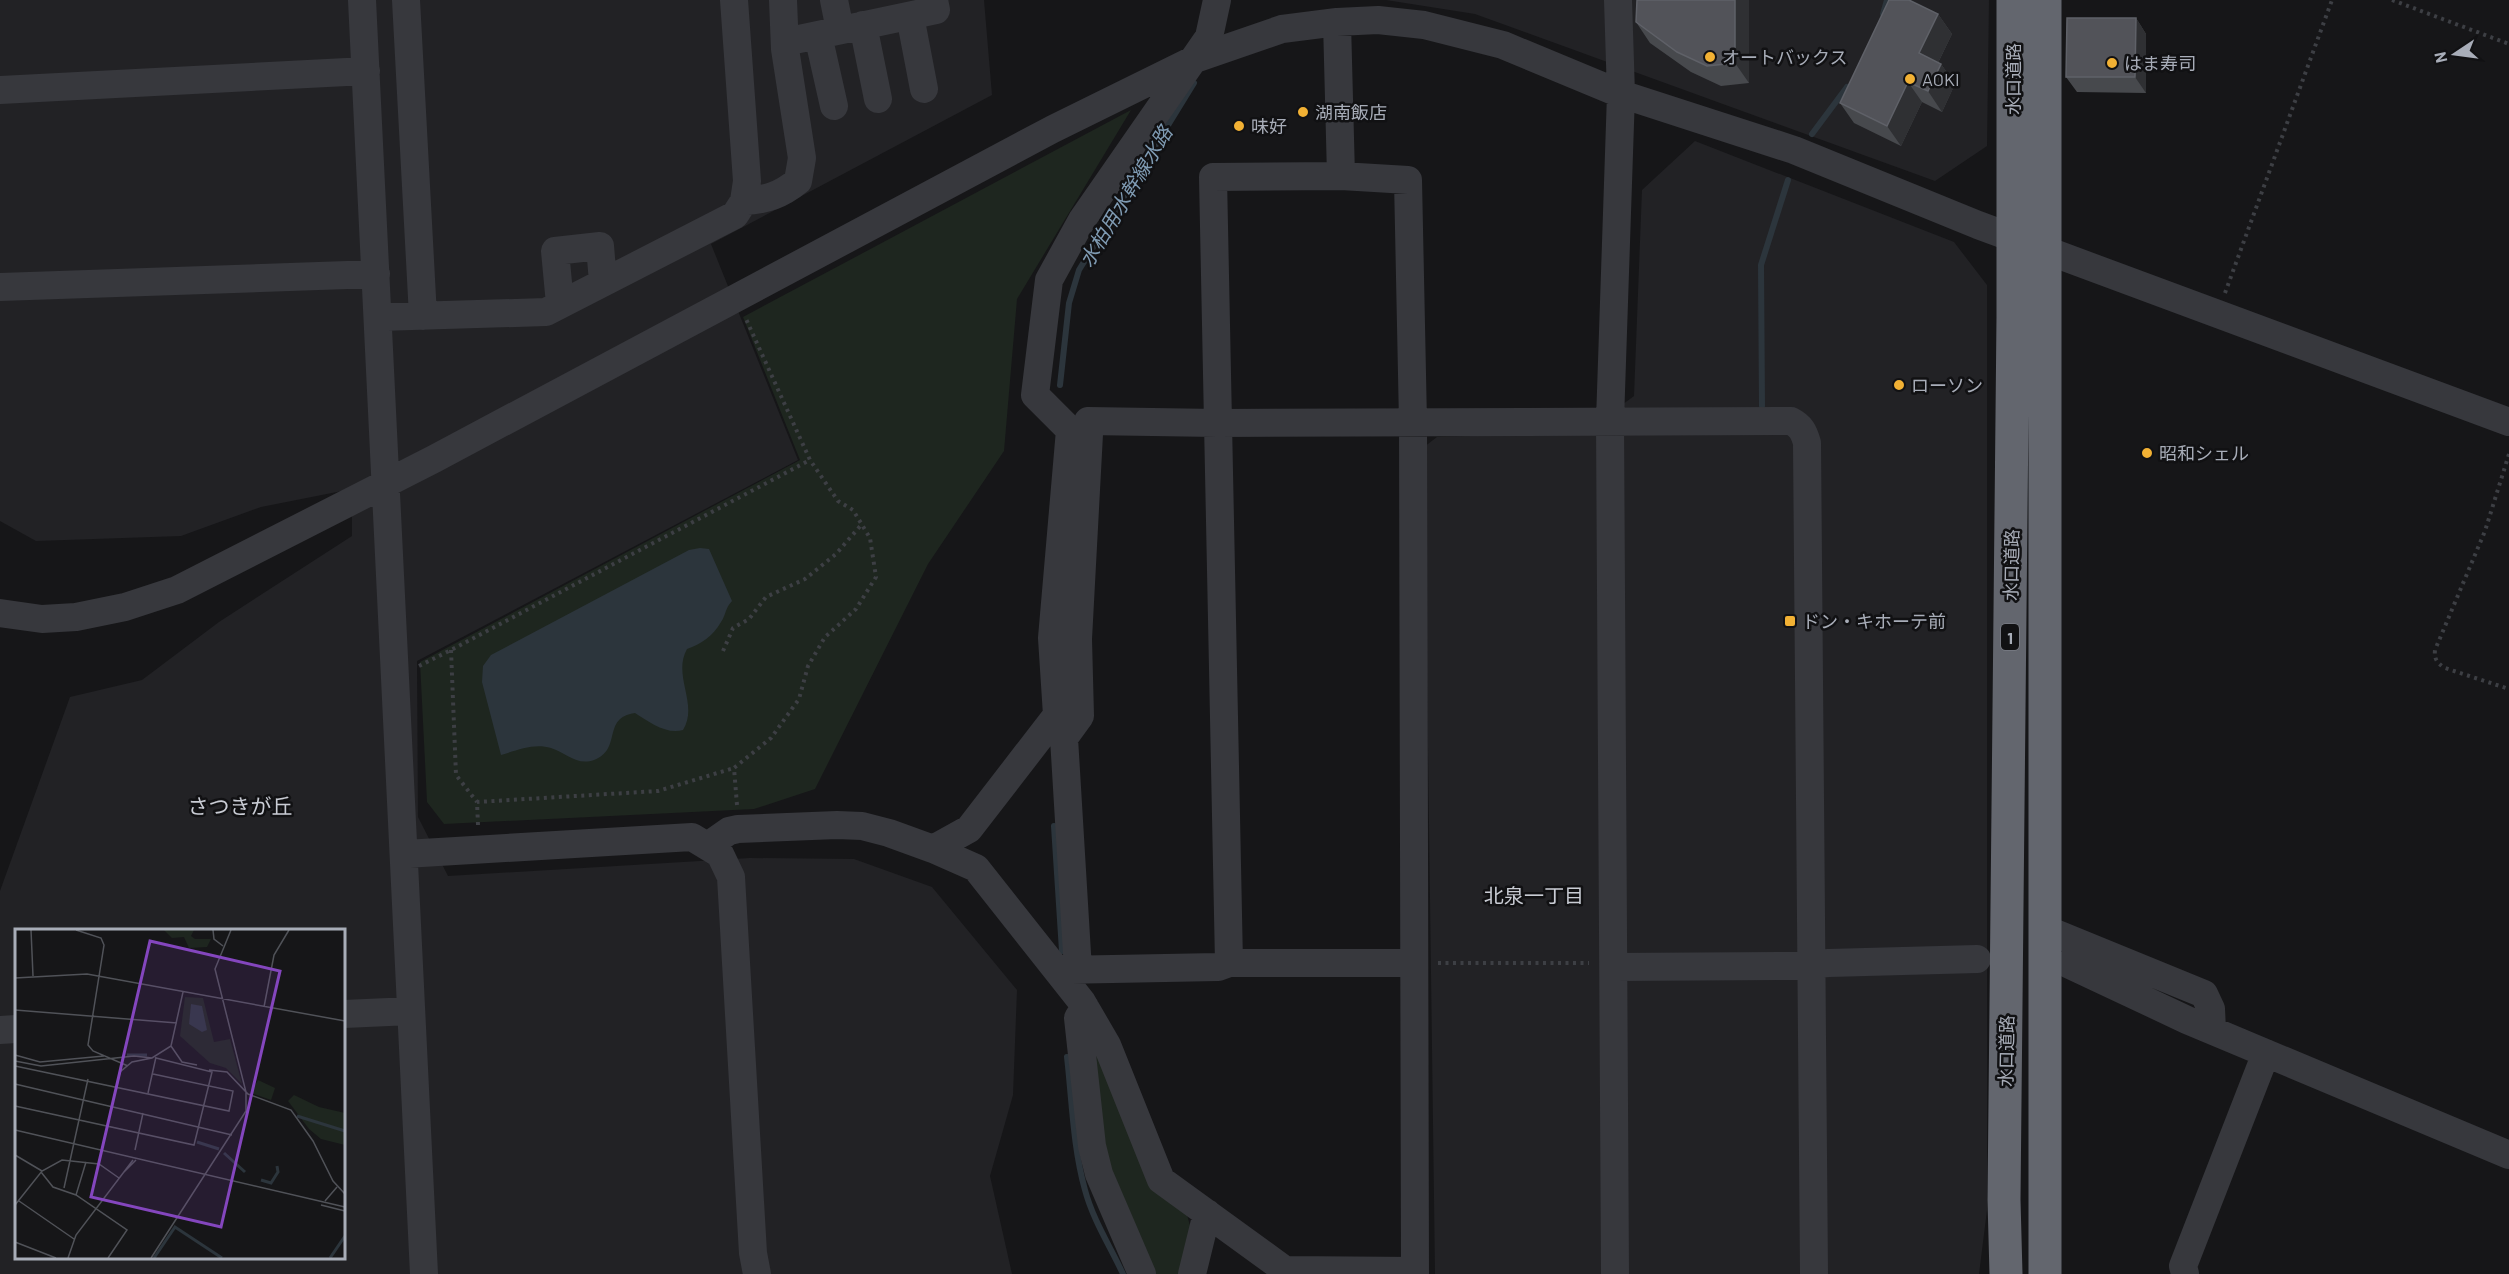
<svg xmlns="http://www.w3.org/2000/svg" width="2509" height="1274" viewBox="0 0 2509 1274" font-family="Barlow,'Noto Sans JP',sans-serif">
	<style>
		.built { fill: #222225; fill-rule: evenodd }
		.green { fill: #1e261f }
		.water { fill: #2c353c }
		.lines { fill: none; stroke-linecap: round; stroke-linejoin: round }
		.stream { stroke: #2c353c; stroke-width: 6 }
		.path { stroke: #3d3f44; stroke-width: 4; stroke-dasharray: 3 4.5; stroke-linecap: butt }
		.minor { stroke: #37383d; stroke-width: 28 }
		.highway { stroke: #63666e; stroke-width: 33 }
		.wall { fill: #47494d }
		.shaded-wall { fill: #2f3033 }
		.building { fill: #525359; stroke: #5f6168; stroke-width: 1.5 }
		.poi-dot { fill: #f2b134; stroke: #111113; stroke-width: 2 }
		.labels { text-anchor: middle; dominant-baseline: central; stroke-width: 5; stroke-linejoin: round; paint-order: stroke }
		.shield { fill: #111113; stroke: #7b7e86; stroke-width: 1.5 }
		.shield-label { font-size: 16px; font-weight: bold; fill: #a8adb8 }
		.poi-label { font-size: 18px; fill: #a8adb8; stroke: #111113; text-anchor: start }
		.street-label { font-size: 18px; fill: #a8adb8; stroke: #111113 }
		.water-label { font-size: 20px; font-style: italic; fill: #7f9bb3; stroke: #111113 }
		.neighbourhood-label { font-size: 20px; fill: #c9ccd4; stroke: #111113 }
		.quarter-label { font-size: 21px; fill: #c9ccd4; stroke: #111113 }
		.inset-river { fill: none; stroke: #2c353c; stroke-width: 3 }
		.inset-road { fill: none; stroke: #505258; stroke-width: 1.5 }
		.view { fill: #8446be; fill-opacity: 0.15; stroke: #8446be; stroke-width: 3 }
		.inset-edge { fill: none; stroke: #a8adb8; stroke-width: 3 }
	</style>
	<rect width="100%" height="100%" fill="#161618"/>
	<!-- built -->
	<path class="built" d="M0,0H984L992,95L711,244L798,460L417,661L418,817L448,876L750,858L854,859L932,887L1017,990L1013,1095L990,1176L1012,1274H0V891L70,697L142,680L219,622L352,536V489L261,507L181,536L36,541L0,521ZM16,930H344V1258H16Z
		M1386,0H1989L1987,146L1935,181L1475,14Z
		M1695,141L1954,242L1987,285V1210L1979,1274H1435L1424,447L1437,437L1584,433L1634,396L1642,190Z"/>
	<!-- green -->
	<path class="green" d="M1131,110L1017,299L1004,451L928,564L815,789L754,809L444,824L427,802L420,662L800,460L743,317Z
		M1085,1026L1185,1208L1191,1229L1179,1274H1150L1102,1159Z"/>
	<!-- water -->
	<path class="water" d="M700,548L709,549L732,601C725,608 726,615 721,622C713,636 701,644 687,649C672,676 699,704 683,730C667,735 649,722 635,713C601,718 623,749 594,760C577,766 566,753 551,748C534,743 518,750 501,755L482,682L483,666L491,655L689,550Z"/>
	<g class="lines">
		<!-- stream -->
		<path class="stream" d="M1883,14L1887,0
			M1812,134L1847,87
			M1060,385L1069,303L1079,270L1194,83
			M1762,406L1761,265L1788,180
			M1054,826L1062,951
			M1067,1057C1072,1101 1073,1147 1085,1190C1093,1220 1110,1246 1123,1274"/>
		<!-- path -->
		<path class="path" d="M2392,0L2509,44
			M2225,293L2332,0
			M2509,454L2485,531L2435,650C2434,659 2437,663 2445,668L2509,689
			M451,650L456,775L477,802
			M723,651L733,628L749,619L766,597L805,579L836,554L862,524
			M419,666L451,650L810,460
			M737,805L734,768L771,738L799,699L808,666L825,637L856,609L876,577L870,538L853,510L838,501L810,460L746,319
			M478,825L477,802L658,791L734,768
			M1438,963H1589"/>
		<!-- minor -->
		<path class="minor" d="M362,0L424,1274
			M406,0L423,316
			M834,0L840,30
			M910,16L924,89
			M1337,22L1341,176
			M863,25L878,99
			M818,35L834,106
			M785,42L936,10L934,0
			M0,90L366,71
			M744,201C766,200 781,195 798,181L802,158L785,49L783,0
			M0,287L376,274
			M560,304L555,251L600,246L603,282
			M379,317L546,312L735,215L744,201L747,181L734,0
			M0,613L42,619L76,617L125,607L177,590L434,459L1053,129L1195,59L1282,29L1337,22L1378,20L1424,25L1503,45L1621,94L1794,150L1978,225L2509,422
			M709,845L729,831L738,829L837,825L862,826L889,833L933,849L976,868L1082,1002L1107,1045L1161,1180L1285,1270L1415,1271
			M933,849L969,829L1057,715L1052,638L1070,430L1035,395L1049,280L1082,220L1209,37L1217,0
			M405,854L692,837L720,854L731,877L753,1253L757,1274
			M2045,929L2204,994L2211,1009L2212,1030
			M1229,963L1213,177L1341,176L1408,180L1413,422L1415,1274
			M2068,964L2187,1020L2509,1155
			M1614,967L1788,966L1829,963L1977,959
			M1059,970L1218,967L1229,963H1413
			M1078,970L1064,738L1080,716L1078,639L1089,434L1088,421L1217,423L1791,421C1801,426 1804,432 1807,443L1814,1274
			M1085,1007L1078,1018L1092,1146L1099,1174L1142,1274
			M344,1014L411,1011
			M0,1030L16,1029
			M1192,1274L1207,1213
			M1615,1274L1610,421L1621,94L1618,0
			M2185,1274L2183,1266L2266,1053"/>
		<!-- highway -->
		<path class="highway" d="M2006,1274L2004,1200L2013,317V0
			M2045,1274V0"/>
	</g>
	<!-- wall -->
	<path class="wall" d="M1637,0H1749V83L1721,86L1691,72L1650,43L1636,22Z
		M1938,14L1952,34L1938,63L1941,64L1955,84L1942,112L1922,102L1901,146L1854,123L1840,103Z
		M2136,18L2146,34V93L2077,92L2066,77Z"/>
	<!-- shaded-wall -->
	<path class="shaded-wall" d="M1735,0H1749V83L1735,63Z
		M1938,14L1952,34L1933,73L1919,53Z
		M2136,18L2146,34V93L2135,77Z
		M1941,64L1955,84L1942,112L1928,91Z
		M1908,82L1922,102L1901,146L1887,126Z"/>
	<!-- building -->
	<path class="building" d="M1637,0H1735V63L1707,66L1677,52L1636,22Z
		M1889,0H1909L1938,14L1919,53L1941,64L1928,91L1908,82L1887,126L1840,103Z
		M2067,18H2136L2135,77H2066Z"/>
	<!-- markers -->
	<g class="poi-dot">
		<circle cx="1710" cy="57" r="6"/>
		<circle cx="2112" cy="63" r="6"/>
		<circle cx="1910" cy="79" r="6"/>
		<circle cx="1303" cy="112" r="6"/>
		<circle cx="1239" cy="126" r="6"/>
		<circle cx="1899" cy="385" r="6"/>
		<circle cx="2147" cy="453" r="6"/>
		<rect x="1784" y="615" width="12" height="12" rx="3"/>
	</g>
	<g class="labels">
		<!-- shield labels -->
		<rect class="shield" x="2001" y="624" width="18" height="26" rx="4.5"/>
		<g class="shield-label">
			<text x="2010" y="637">1</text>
		</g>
		<!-- poi labels -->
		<g class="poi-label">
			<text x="1722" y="57">オートバックス</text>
			<text x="2124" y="63">はま寿司</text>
			<text x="1922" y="79">AOKI</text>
			<text x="1315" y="112">湖南飯店</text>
			<text x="1251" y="126">味好</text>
			<text x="1911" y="385">ローソン</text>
			<text x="2159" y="453">昭和シェル</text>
			<text x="1802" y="621">ドン・キホーテ前</text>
		</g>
		<!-- street labels -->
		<g class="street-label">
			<text transform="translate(2013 79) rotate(-90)">水口道路</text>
			<text transform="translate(2011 565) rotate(-89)">水口道路</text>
			<text transform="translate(2006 1051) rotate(-89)">水口道路</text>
		</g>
		<!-- water labels -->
		<g class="water-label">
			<text transform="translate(1125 196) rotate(-59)">水柏用水幹線水路</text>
		</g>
		<!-- neighbourhood labels -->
		<g class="neighbourhood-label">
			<text x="1534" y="895">北泉一丁目</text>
		</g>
		<!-- quarter labels -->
		<g class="quarter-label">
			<text x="240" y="805">さつきが丘</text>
		</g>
	</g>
	<!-- overview -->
	<g transform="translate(15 929)">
		<rect width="330" height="330" fill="#161618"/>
		<path d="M149,1H179L176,7L180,10H196L192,18L174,19L169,8L157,9ZM170,68L188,69L199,113L215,110L227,155L211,139L195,134L165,107ZM243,151L260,159L256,171L236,164ZM279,166L304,178L330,184V216L306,210L294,200L273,172Z" fill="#1e261f"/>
		<path d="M176,75L187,77L192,101L187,103L174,95Z" fill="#2c353c"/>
		<path class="inset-river" d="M112,126H132M282,187L330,202M182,213L204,220M209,224L230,243M246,251L256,254L263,243L262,237M139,329L160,298L207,329M315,329L330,307"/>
		<path class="inset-road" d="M16,1L18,47M61,1L86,9L89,16L73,116L78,122L113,137M198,1L199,10L208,17M0,49L72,45L330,92M249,78L259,26L274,1M0,81L162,94M156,117L167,133L182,136M0,126L25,133L89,127M0,132L26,137L119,127L137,129M0,137L214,182L218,162L138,145M194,141L212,143L233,165L276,181L298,212L318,252L330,265M0,155L217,206M102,157L105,143L117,133L137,129L156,117L168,63M133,164L141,128M0,177L179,216L197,143L141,129M0,201L330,278M120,221L128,184M0,226L27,242M26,243L38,258L61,266L112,301L93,329M108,244L121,231M49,259L73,150M61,266L71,233M4,272L59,310M310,272L322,258M0,276L27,242L47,231L84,235L104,249M306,276L330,282M0,313L41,329M53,329L61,306L118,231M136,329L231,182V163L200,40L216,1"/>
		<path class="view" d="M135,12L265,42L206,298L76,268Z"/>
		<rect width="330" height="330" class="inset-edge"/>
	</g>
	<!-- north arrow -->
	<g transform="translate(2455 54) rotate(257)" stroke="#111113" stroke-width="4.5" paint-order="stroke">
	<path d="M0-4.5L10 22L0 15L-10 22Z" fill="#a8adb8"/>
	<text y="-9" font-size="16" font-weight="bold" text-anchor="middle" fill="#a8adb8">N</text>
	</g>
</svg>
